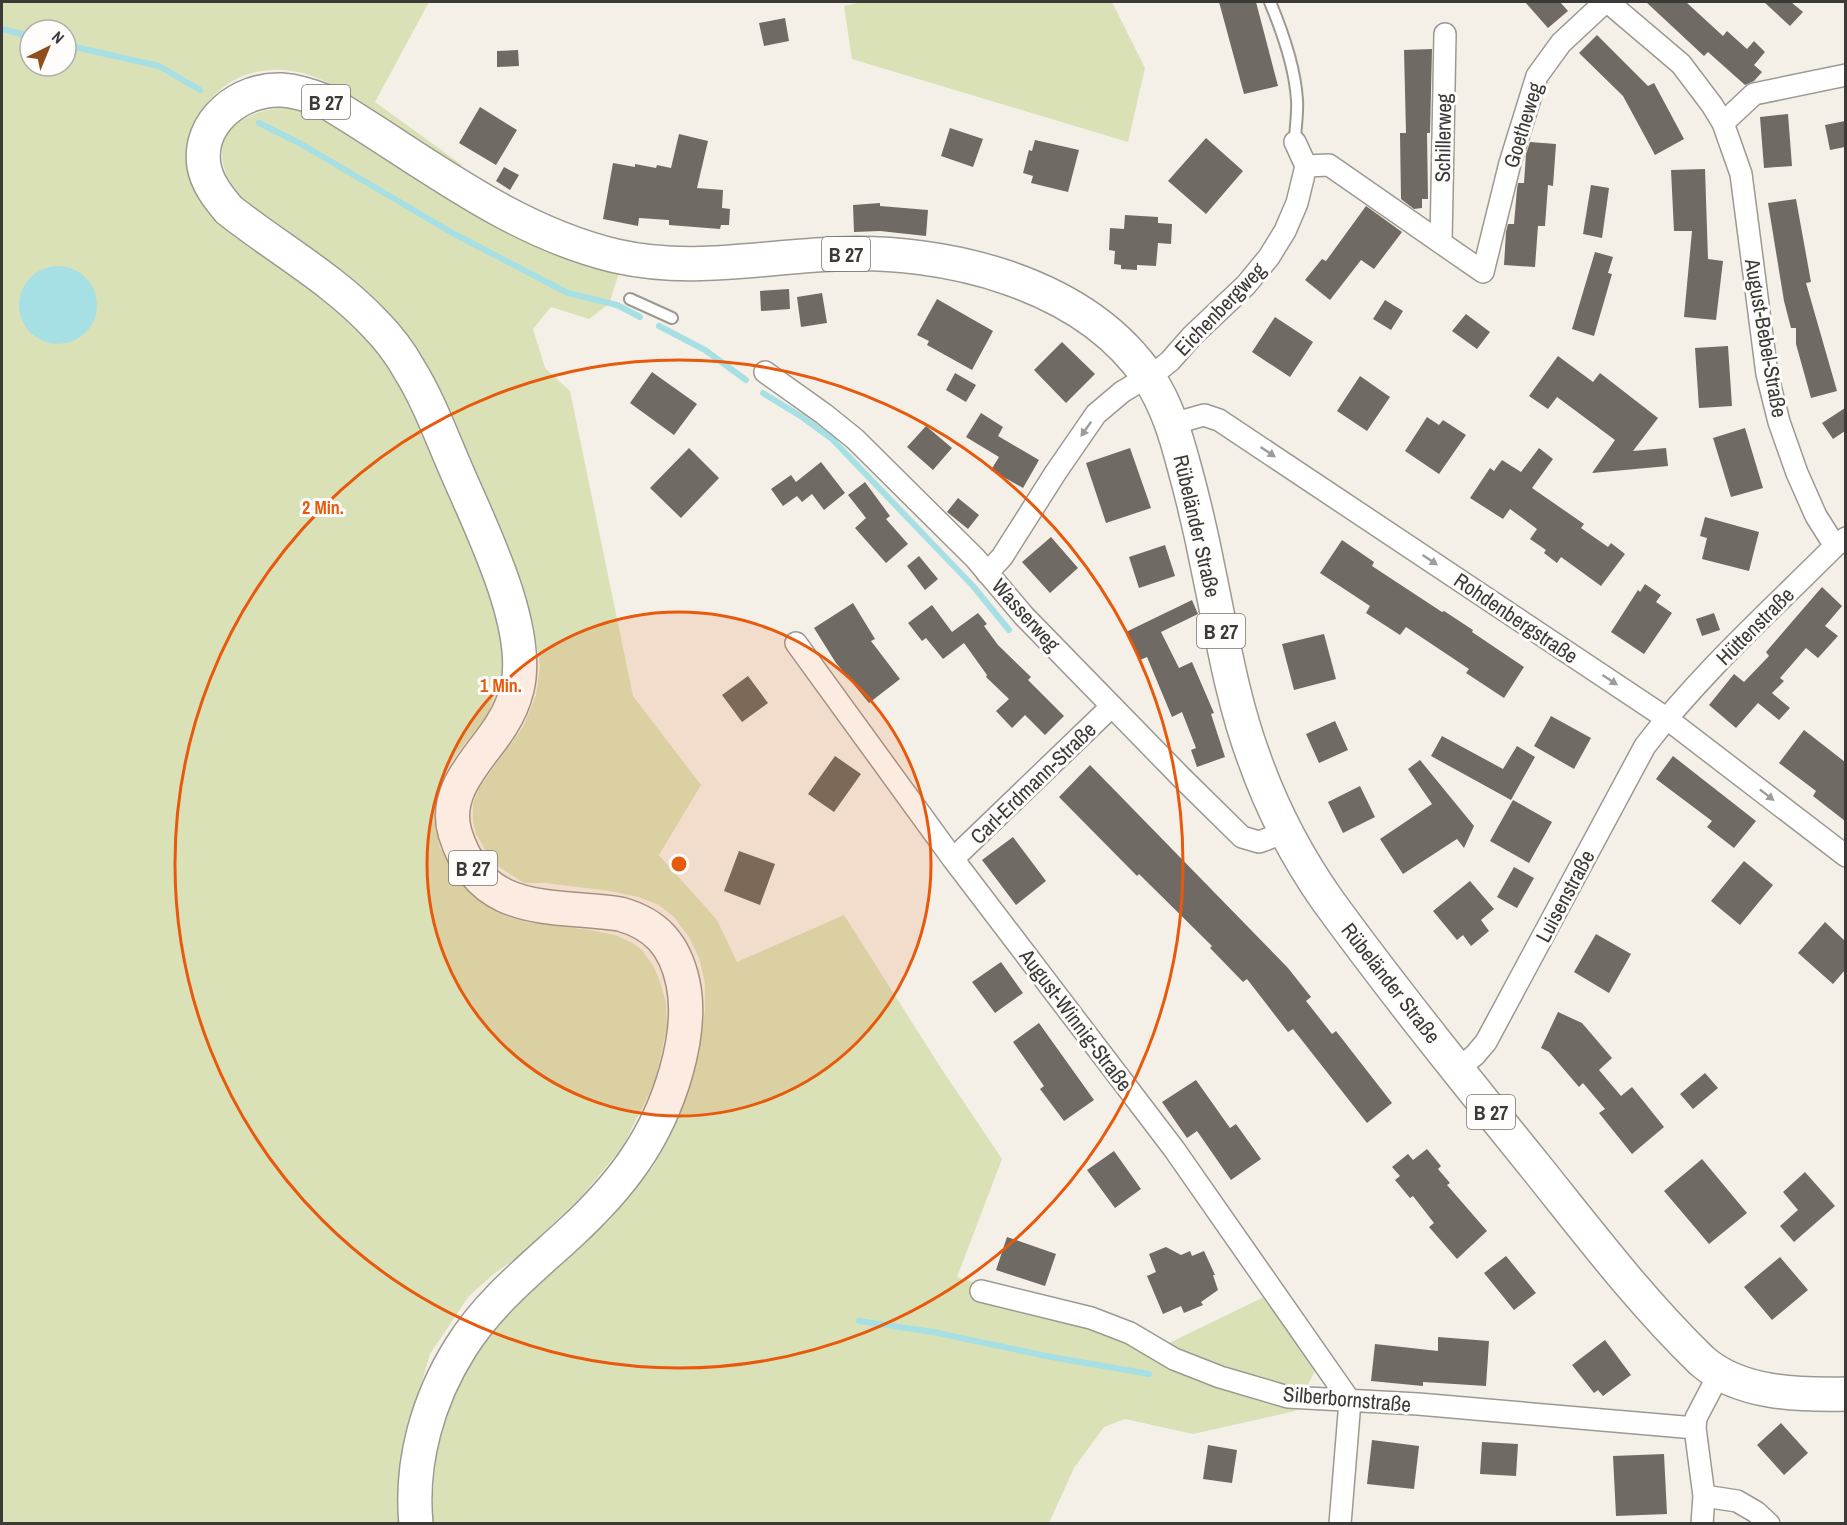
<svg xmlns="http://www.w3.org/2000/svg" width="1847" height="1525" viewBox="0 0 1847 1525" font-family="'Archivo Narrow',sans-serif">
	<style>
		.green { fill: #dae1b7; fill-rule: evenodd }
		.water { fill: #a6dfe4 }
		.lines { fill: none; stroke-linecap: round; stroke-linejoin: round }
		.stream { stroke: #a6dfe4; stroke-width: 6 }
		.building { fill: #6f6b64 }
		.lane-casing { stroke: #9d9991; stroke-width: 14 }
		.street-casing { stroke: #9d9991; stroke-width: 24 }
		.primary-casing { stroke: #9d9991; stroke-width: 36 }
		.lane { stroke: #fff; stroke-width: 10 }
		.street { stroke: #fff; stroke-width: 21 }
		.primary { stroke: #fff; stroke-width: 33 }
		.oneway { fill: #9e9c9b }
		.ring { fill: none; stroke: #e8590c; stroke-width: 3 }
		.labels { text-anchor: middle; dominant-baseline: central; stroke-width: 6; stroke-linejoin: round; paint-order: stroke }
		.shield { fill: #fefdfc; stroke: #767472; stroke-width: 1.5 }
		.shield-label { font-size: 20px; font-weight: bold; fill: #3c3a37 }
		.street-label { font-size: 21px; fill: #3c3a37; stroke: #fefdfc }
		.centre { fill: #e8590c; stroke: #fefdfc; stroke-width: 3 }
		.ring-label { font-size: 18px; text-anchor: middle; font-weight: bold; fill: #e8590c; stroke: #fefdfc; stroke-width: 6; stroke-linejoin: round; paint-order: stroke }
	</style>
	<rect width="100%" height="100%" fill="#f4f0e7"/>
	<!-- green -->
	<path class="green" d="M2,2H429L375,102L462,165L460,171C436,154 412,138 388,122C370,110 353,96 334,86C283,57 225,66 196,120C186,139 185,167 193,187C196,193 202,200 207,205L345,311L398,377L456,499L496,604L506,662L488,714L453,759L441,783L436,805L435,827L440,848L468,891L505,916L526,922L590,930L615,935L631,942L641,949L653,965L660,982L666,1002L667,1027L655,1082L622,1148L580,1198L519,1256L495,1273L469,1296L430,1354L410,1422L401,1523L2,1524ZM30,30H66V66H30Z
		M863,2H1112L1145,68L1128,142L852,59L844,6Z
		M279,108L293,109L322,118L448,198L619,273L609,304L589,319L551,307L533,329L545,368L570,391L633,696L701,785L659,855L717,920L737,962L844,915L939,1065L1002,1159L957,1277L1167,1344L1264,1297L1316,1369L1295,1411L1193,1434L1125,1419L1104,1427L1074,1468L1049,1523H433V1494L436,1457L441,1430L450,1406L466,1371L483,1342L499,1324L545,1277L608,1222L653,1167L673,1130L689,1090L700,1045L705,1011V983L699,958L689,937L674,917L659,905L638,897L610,891L545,883H524L493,863L476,834L473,821V804L479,788L523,727L536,695L540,666L533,623L525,597L479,481L426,367L243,201C224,180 209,142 239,122C250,114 265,110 279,108Z"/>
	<!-- water -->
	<path class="water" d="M19 305a39 39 0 1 1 78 0a39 39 0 1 1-78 0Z"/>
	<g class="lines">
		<!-- stream -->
		<path class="stream" d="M2,29L30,36
			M66,45L159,66L200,90
			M259,123L301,144L456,235L568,293L617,305L640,317
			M659,326L705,350L746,380
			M763,393L802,417L832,439L973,586L1009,630
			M859,1321L933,1332L1046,1356L1149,1374"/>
	</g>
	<!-- building -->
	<path class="building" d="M1219,2H1256L1278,86L1244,94Z
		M1525,2H1560L1568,11L1548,28Z
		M1646,2H1686L1723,36L1727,31L1747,49L1754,41L1765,52L1754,65L1762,72L1754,81L1745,85L1708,52L1704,56Z
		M1764,2H1791L1803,12L1790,26Z
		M785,18L789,41L764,46L759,23Z
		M1597,35L1648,86L1654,83L1684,139L1655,155L1623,96L1579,53Z
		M1432,49L1430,133H1427L1428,199H1422V208L1414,209L1401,199L1400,133H1406L1404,50Z
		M518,50L519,66L497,67V51Z
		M480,107L517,130L496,165L459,143Z
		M1788,114L1792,166L1764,168L1760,117Z
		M1845,121V147L1830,150L1825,125Z
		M950,128L983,139L973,167L941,156Z
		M679,134L708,141L697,188L723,190L722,208L730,209L729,225H721L720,229L669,225V220L639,218L638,226L603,219L613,163L635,167V164L656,168L657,165L671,168Z
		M1206,138L1243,171L1206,214L1168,181Z
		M1035,140L1079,150L1068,192L1031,183L1033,176L1023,173L1029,150L1032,151Z
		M1530,142L1556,144L1553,186L1548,185L1545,226H1538L1535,267L1504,265L1506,232L1508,224H1514L1517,189L1518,183H1524L1526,154Z
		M504,167L519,175L510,190L496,181Z
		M1705,169L1708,259L1723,261L1716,320L1684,317L1692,231H1674L1671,170Z
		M1591,185L1609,188L1602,238L1583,234Z
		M1796,199L1811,282L1806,283L1837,391L1811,398L1796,344V328H1791L1784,301L1768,203Z
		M880,203V206L928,210L926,236L880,231L854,232L853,205Z
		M1366,206L1402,232L1374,269L1361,260L1330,300L1305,280L1322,259L1326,261Z
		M1125,215L1158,217V223L1172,224L1171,244L1158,243L1156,266L1137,265V270L1121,269V265L1114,264L1115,251L1109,250L1110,228L1124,229Z
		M1595,252L1613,257L1608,273L1612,274L1594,336L1572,329Z
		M789,289L790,309L761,311L760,291Z
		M822,293L827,323L801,327L797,297Z
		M937,299L993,331L972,370L927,345L929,341L917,335Z
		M1385,300L1403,311L1391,330L1373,319Z
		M1466,314L1490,332L1477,349L1452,331Z
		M1275,317L1313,342L1290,377L1252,352Z
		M1062,342L1095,374L1066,403L1034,370Z
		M1728,346L1732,406L1699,408L1695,348Z
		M1558,356L1593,382L1600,373L1658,418L1633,451L1666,448L1668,466L1592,473L1615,440L1557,397L1548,409L1529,396Z
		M652,372L697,404L674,435L630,403Z
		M955,373L976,385L966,402L946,390Z
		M1360,376L1390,397L1367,431L1337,411Z
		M1845,408V431L1833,439L1822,423Z
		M981,413L1003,427L998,436L1039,460L1023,488L991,470L999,457L966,437Z
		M1427,417L1439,425L1443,420L1466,435L1439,474L1405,451Z
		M926,426L952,448L933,470L907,447Z
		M1745,428L1763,488L1731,497L1713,438Z
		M689,448L719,478L681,518L650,488Z
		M1130,448L1151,508L1106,523L1086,463Z
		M1539,448L1553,459L1532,488L1584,524L1581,528L1608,547L1611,543L1625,554L1601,586L1561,557L1557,563L1544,553L1546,550L1530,539L1537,529L1510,509L1503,519L1470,498L1490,468L1494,471L1502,460L1521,472Z
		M821,462L845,493L824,510L812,494L802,502L797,496L783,506L771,489L791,475L796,482Z
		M865,482L890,516L886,519L908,544L886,563L855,528L866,518L848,495Z
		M958,498L979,515L968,529L947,512Z
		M1705,517L1759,532L1749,571L1702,559L1707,538L1700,536Z
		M1051,537L1078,568L1050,593L1022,562Z
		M1342,540L1374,562L1372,566L1442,612L1444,611L1473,630L1472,632L1524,667L1504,698L1466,673L1469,669L1406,627L1400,635L1366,613L1370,606L1320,573Z
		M1165,545L1175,576L1139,588L1129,557Z
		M919,556L938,579L925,590L907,566Z
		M1645,584L1661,595L1656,602L1672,613L1644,654L1611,632L1638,590L1640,592Z
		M1822,587L1842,606L1825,626L1838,636L1818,658L1806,648L1780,678L1784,681L1772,693L1790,708L1779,720L1758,703L1736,728L1709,705L1734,674L1744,682L1769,656L1766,652Z
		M1192,600L1198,614L1161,632L1179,668L1192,662L1214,713L1211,714L1225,757L1197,767L1191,750L1196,748L1182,712L1172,717L1147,657L1140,660L1126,632Z
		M853,603L875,639L871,641L900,679L869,703L836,663L814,628Z
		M932,605L952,632L978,613L987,624L984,626L998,645L1031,677L1028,680L1064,716L1045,735L1025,715L1012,728L996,711L1009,699L986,677L987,675L964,643L943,659L926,638L922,641L908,623Z
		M1714,613L1720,630L1702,636L1696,619Z
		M1324,634L1336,679L1294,690L1282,644Z
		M748,676L768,703L742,722L722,695Z
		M1551,716L1591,738L1574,769L1534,746Z
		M1335,721L1348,750L1319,763L1306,734Z
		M1804,730L1845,762V821L1813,796L1816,791L1779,763Z
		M1442,736L1503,769L1517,746L1535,757L1511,800L1431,756Z
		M835,756L861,774L834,812L808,794Z
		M1673,756L1756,821L1734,848L1707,827L1712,821L1656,779Z
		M1420,760L1474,826L1464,848L1457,839L1403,874L1380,839L1432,804L1408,769Z
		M1090,765L1288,968L1311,997L1306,1001L1332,1034L1336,1031L1392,1103L1367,1123L1293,1029L1288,1032L1247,979L1243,982L1210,948L1212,946L1139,874L1137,876L1059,797Z
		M1360,786L1375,817L1343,833L1328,802Z
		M1513,800L1552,822L1529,863L1490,841Z
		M1013,837L1046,881L1016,905L982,860Z
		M739,851L775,864L760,905L724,891Z
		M1744,861L1773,885L1740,925L1711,901Z
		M1514,867L1534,878L1517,908L1497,897Z
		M1470,881L1494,909L1481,920L1489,931L1471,946L1463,935L1457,940L1433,911Z
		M1825,922L1845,941V970L1833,984L1798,953Z
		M1596,934L1631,954L1609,993L1574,972Z
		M1001,962L1023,993L995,1013L972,982Z
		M1558,1012L1582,1023L1612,1058L1599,1070L1621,1096L1632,1087L1664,1127L1632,1154L1599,1113L1605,1109L1583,1083L1579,1087L1549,1052L1541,1048Z
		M1039,1023L1094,1100L1064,1121L1040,1089L1044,1086L1013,1042Z
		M1705,1073L1718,1088L1693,1109L1680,1094Z
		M1196,1080L1230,1128L1236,1124L1261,1159L1231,1180L1197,1131L1187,1138L1162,1102Z
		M1427,1149L1441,1166L1438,1169L1450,1183L1447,1185L1487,1231L1457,1259L1429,1227L1434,1223L1413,1196L1410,1198L1395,1180L1400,1176L1392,1167L1408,1154L1413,1160Z
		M1114,1151L1141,1189L1115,1208L1087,1170Z
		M1702,1159L1747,1213L1709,1244L1664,1191Z
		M1805,1172L1835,1206L1794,1242L1780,1226L1798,1210L1783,1192Z
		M1007,1237L1056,1254L1045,1286L996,1270Z
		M1166,1247L1181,1255L1190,1251L1192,1256L1204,1251L1215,1275H1213L1218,1290L1201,1302L1203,1305L1184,1313L1181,1306L1163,1314L1147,1276L1156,1272L1149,1254Z
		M1506,1256L1536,1293L1514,1310L1484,1273Z
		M1780,1257L1808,1290L1772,1320L1744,1287Z
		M1438,1337L1489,1341L1486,1386L1423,1382V1386L1371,1381L1375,1344L1438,1351Z
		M1605,1340L1631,1375L1603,1396L1598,1390L1594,1393L1572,1365Z
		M1781,1423L1808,1453L1784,1475L1757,1445Z
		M1372,1440L1419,1446L1414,1489L1367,1484Z
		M1482,1442L1518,1444L1516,1476L1480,1474Z
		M1208,1445L1237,1450L1232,1483L1203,1479Z
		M1664,1454L1667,1514L1616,1516L1613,1456Z"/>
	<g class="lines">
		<defs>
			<path id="lane" d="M1270,2C1283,33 1295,67 1297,100C1298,114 1295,129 1295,142
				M630,299L672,318"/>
			<path id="street" d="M1608,2L1681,64L1712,105L1723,123L1741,174L1767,374L1779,422L1797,473L1816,516L1835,546
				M1723,123L1754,94L1846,75
				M1306,166L1329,165L1483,272L1510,163L1537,76L1561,43L1605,2
				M1441,243L1445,34
				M765,372L824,414L855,439L975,558L1024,616L1181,777L1242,837L1259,842L1286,832
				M1172,424L1204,415L1219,420L1666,718L1846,856
				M987,573L1002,557L1056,472L1096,414L1122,392L1160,369L1170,361L1192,336L1246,285L1269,257L1285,231L1297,203L1306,166L1295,142
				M796,643L953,859L1174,1149L1350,1401
				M953,859L1112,706
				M1457,1070L1475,1055L1486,1042L1645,746C1701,673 1770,611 1835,546L1846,538
				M981,1291L1091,1318L1130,1333L1174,1359L1220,1377L1288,1397L1418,1404L1695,1428
				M1704,1496L1737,1501L1756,1512L1769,1524
				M1340,1524L1350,1401
				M1702,1524L1704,1496L1695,1428L1696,1418L1719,1374"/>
			<path id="primary" d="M416,1524C410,1462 428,1399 461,1347C489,1302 532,1268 570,1233C621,1186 657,1139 676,1072C684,1044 689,1012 683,983C675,945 656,924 620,914C550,904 481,918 455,833C442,789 482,757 502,724C509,713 514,701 517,689C532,628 481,528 457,472C442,438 429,401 409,369C400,353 388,337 375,324C333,279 277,248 229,210C218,197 207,183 204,166C197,122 240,88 282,90C298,91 312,96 327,102C421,158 507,230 616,256C691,273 760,257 835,254C945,249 1084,282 1149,378C1167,405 1176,436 1184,466C1194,502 1202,537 1209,573C1222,635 1232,699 1254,758C1272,809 1297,857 1328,901C1395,993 1467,1082 1539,1171C1591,1236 1642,1303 1702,1361C1740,1394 1798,1395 1846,1394"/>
		</defs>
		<!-- lane casing -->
		<use href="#lane" class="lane-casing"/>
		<!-- street casing -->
		<use href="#street" class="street-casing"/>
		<!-- primary casing -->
		<use href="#primary" class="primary-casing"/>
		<!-- lane -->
		<use href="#lane" class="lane"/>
		<!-- street -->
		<use href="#street" class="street"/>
		<!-- primary -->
		<use href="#primary" class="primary"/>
	</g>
	<!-- one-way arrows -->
	<defs><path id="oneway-solid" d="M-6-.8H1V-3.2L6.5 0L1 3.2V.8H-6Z" transform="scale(1.5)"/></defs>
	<g class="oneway">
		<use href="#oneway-solid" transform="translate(1086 429) rotate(125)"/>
		<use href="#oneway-solid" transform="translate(1268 452) rotate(34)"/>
		<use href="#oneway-solid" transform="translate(1430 560) rotate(34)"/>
		<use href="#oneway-solid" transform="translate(1610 680) rotate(34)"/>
		<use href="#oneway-solid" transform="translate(1767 795) rotate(38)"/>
	</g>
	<!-- distance rings -->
	<circle cx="679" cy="864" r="252" fill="#e8590c" fill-opacity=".12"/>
	<g class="ring">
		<circle cx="679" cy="864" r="252"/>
		<circle cx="679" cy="864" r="504"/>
	</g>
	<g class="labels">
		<!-- shield labels -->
		<g class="shield">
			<rect x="302" y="85" width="48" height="34" rx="4.5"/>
			<rect x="822" y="237" width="48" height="34" rx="4.5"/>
			<rect x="1197" y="614" width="48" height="34" rx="4.5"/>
			<rect x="449" y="851" width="48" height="34" rx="4.5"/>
			<rect x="1467" y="1095" width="48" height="34" rx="4.5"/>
		</g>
		<g class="shield-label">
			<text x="326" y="102">B 27</text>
			<text x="846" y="254">B 27</text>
			<text x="1221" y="631">B 27</text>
			<text x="473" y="868">B 27</text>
			<text x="1491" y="1112">B 27</text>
		</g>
		<!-- street labels -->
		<g class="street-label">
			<text transform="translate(1523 125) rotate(-73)">Goetheweg</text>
			<text transform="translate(1443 138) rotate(-89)">Schillerweg</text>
			<text transform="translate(1220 309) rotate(-46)">Eichenbergweg</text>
			<text transform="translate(1766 338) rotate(80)">August-Bebel-Straße</text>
			<text transform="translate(1197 526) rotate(77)">Rübeländer Straße</text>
			<text transform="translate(1026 615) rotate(48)">Wasserweg</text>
			<text transform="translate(1516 618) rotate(34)">Rohdenbergstraße</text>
			<text transform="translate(1755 626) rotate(-45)">Hüttenstraße</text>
			<text transform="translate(1033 783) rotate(-44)">Carl-Erdmann-Straße</text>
			<text transform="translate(1565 896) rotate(-62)">Luisenstraße</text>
			<text transform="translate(1391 983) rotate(52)">Rübeländer Straße</text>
			<text transform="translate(1076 1020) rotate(53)">August-Winnig-Straße</text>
			<text transform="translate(1347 1399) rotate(5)">Silberbornstraße</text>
		</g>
	</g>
	<circle cx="679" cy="864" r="9" class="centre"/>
	<g class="ring-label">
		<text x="323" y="514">2 Min.</text>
		<text x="501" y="692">1 Min.</text>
	</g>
	<!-- border -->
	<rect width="1847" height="1525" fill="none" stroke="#3c3a37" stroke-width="6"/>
	<!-- north arrow -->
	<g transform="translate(48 48) rotate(43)"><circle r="28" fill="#fefdfc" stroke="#b0afad" stroke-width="1.5"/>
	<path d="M0-4.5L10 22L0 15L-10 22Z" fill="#904e1c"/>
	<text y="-9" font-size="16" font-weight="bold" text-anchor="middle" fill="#3c3a37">N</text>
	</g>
</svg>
